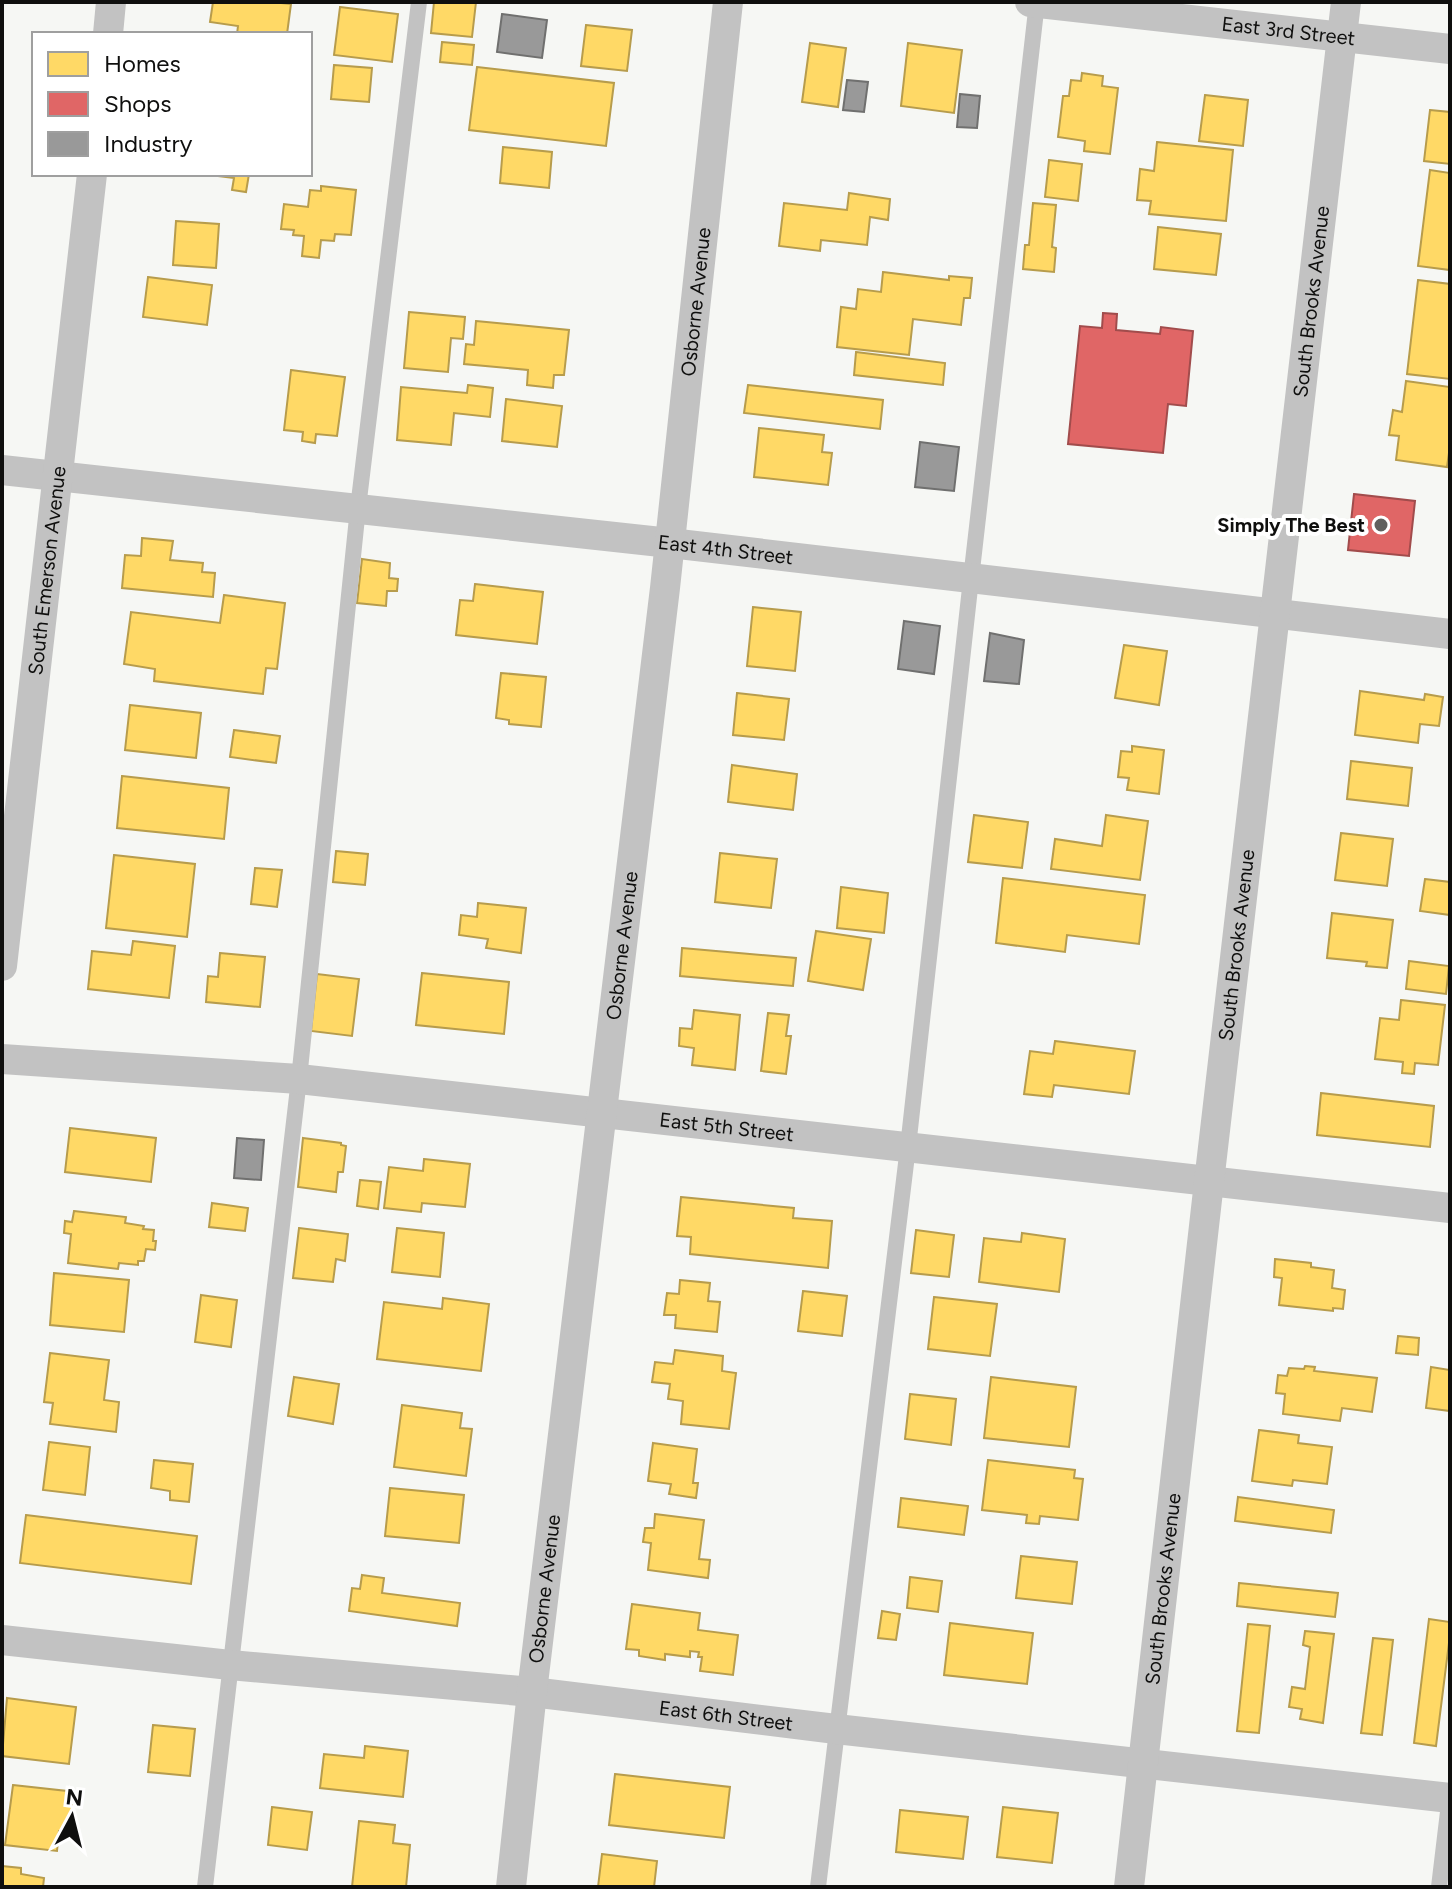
<svg xmlns="http://www.w3.org/2000/svg" width="1452" height="1889" viewBox="0 0 1452 1889" font-family="Figtree,sans-serif">
	<style>
		.homes { fill: #ffd966; stroke: #b79c4c; stroke-width: 2 }
		.shops { fill: #e06666; stroke: #a14c4c; stroke-width: 2 }
		.industry { fill: #999; stroke: #70706f; stroke-width: 2 }
		.lines { fill: none; stroke-linecap: round; stroke-linejoin: round }
		.lane { stroke: #c2c2c2; stroke-width: 16 }
		.street { stroke: #c2c2c2; stroke-width: 30 }
		.poi-dot { fill: #60605e; stroke: #fff; stroke-width: 3 }
		.labels { text-anchor: middle; dominant-baseline: central; stroke-width: 8; stroke-linejoin: round; paint-order: stroke }
		.street-label { font-size: 20px; fill: #0f0f0e; stroke: #fff }
		.poi-label { font-size: 20px; font-weight: bold; fill: #0f0f0e; stroke: #fff; text-anchor: end }
	</style>
	<rect width="100%" height="100%" fill="#f6f7f4"/>
	<!-- homes -->
	<path class="homes" d="M213,2H271L291,4L287,34H237L238,26L210,22Z
		M434,2H476L472,37L431,33Z
		M340,7L398,14L392,62L334,55Z
		M586,25L632,30L627,71L581,66Z
		M442,42L474,45L472,65L440,62Z
		M810,43L846,48L838,107L802,102Z
		M908,43L962,50L954,113L901,106Z
		M334,65L372,68L369,102L331,99Z
		M477,67L614,83L606,146L469,130Z
		M1082,73L1103,76L1102,86L1118,88L1110,154L1084,151L1085,141L1058,137L1063,96H1069L1071,80L1081,81Z
		M1205,95L1248,100L1243,146L1199,141Z
		M1430,110L1450,112V164L1424,161Z
		M1157,142L1233,150L1226,221L1149,214L1151,201L1137,200L1140,169L1154,171Z
		M503,147L552,152L549,188L500,183Z
		M1049,160L1082,164L1078,201L1045,197Z
		M1430,170L1450,173V270L1418,266Z
		M202,174H249L246,192L232,190L234,178Z
		M321,186L356,190L351,235L335,234L334,241L321,240L319,258L302,256L304,236L293,235L294,230L281,229L284,204L308,207L310,190L321,191Z
		M849,193L890,199L888,220L870,217L867,245L821,240L820,251L779,246L784,203L847,210Z
		M1033,203L1056,205L1052,247L1056,248L1054,272L1023,269L1025,245H1029Z
		M176,221L219,224L216,268L173,265Z
		M1158,227L1221,234L1216,275L1154,269Z
		M883,272L949,280V276L972,278L970,298H964L961,325L913,319L909,355L837,347L841,307L856,309L858,289L881,292Z
		M148,277L212,285L207,325L143,317Z
		M1418,280L1450,284V379L1407,374Z
		M409,312L465,317L463,339L451,338L448,372L404,368Z
		M476,321L569,330L564,375H554L553,388L527,385L528,370L464,364L466,344L474,345Z
		M856,352L945,363L943,385L854,375Z
		M291,370L345,377L337,436L316,434L315,443L302,441L303,432L284,430Z
		M1406,381L1450,387V446L1447,467L1396,460L1399,436L1389,435L1393,410L1402,412Z
		M468,385L493,388L490,417L454,413L451,445L397,440L401,387L467,393Z
		M748,385L883,400L880,429L744,413Z
		M506,399L562,406L557,447L502,441Z
		M759,428L824,435L822,452L832,453L828,485L754,477Z
		M142,538L173,541L170,560L203,563L202,572L215,573L213,597L122,588L125,555L141,556Z
		M362,559L390,563L389,578L398,579L397,591H387L386,606L357,603Z
		M475,584L543,592L537,644L456,635L460,600L473,601Z
		M224,595L285,603L277,669L266,668L263,694L154,681L155,669L124,664L131,612L220,623Z
		M753,607L801,612L795,671L747,666Z
		M1124,645L1167,651L1159,705L1115,698Z
		M501,673L546,677L541,727L509,724V720L496,718Z
		M1360,691L1424,700L1425,694L1443,697L1439,726L1420,724L1418,743L1355,735Z
		M737,693L789,699L784,740L733,735Z
		M130,705L201,713L196,758L125,750Z
		M234,730L280,736L276,763L230,757Z
		M1132,746L1164,750L1159,794L1127,790L1129,778L1118,777L1121,751L1132,752Z
		M1351,761L1412,768L1408,806L1347,799Z
		M732,765L797,774L793,810L728,802Z
		M122,776L229,788L224,839L117,828Z
		M974,815L1028,822L1022,868L968,862Z
		M1106,815L1148,821L1140,880L1051,869L1055,839L1102,846Z
		M1341,833L1393,839L1387,886L1335,880Z
		M336,851L368,854L365,885L333,882Z
		M720,853L777,859L771,908L715,902Z
		M114,855L195,864L187,937L106,928Z
		M255,868L282,870L277,907L251,904Z
		M1003,878L1145,895L1139,944L1067,935L1065,952L996,943Z
		M1425,879L1450,882V915L1420,911Z
		M841,887L888,893L884,933L837,928Z
		M478,903L526,908L521,953L486,948L488,939L459,935L461,915L477,917Z
		M1332,913L1393,920L1387,968L1366,966L1367,962L1327,958Z
		M816,931L871,939L863,990L808,981Z
		M133,941L175,946L169,998L88,989L92,951L131,955Z
		M682,948L796,958L793,986L680,976Z
		M220,953L265,957L260,1007L206,1002L208,976L218,977Z
		M1409,961L1449,966L1446,994L1406,989Z
		M422,973L509,982L504,1034L416,1025Z
		M317,974L359,979L352,1036L311,1031Z
		M1401,1000L1445,1005L1438,1065L1415,1063L1414,1074L1402,1073L1403,1062L1375,1059L1380,1018L1399,1020Z
		M694,1010L740,1015L735,1070L692,1065L694,1048L679,1046L680,1028L692,1029Z
		M768,1013L789,1015L786,1036H791L786,1074L761,1071Z
		M1055,1041L1135,1051L1129,1094L1054,1085L1052,1097L1024,1094L1030,1051L1053,1054Z
		M1321,1093L1434,1106L1430,1147L1317,1135Z
		M70,1128L156,1138L151,1182L65,1172Z
		M303,1138L341,1143V1145L346,1146L343,1172H338L336,1192L298,1187Z
		M424,1159L470,1164L465,1207L422,1203L421,1212L384,1208L389,1167L423,1171Z
		M360,1180L381,1182L378,1209L357,1206Z
		M681,1197L794,1208L793,1218L832,1221L828,1268L690,1254L691,1237L677,1236Z
		M212,1203L248,1208L245,1231L209,1227Z
		M74,1211L126,1217L125,1223L144,1226L143,1229L154,1230L153,1241H156L155,1250L146,1249L144,1261H138V1265L119,1263L118,1269L68,1263L71,1234L64,1233L65,1221L72,1222Z
		M299,1228L348,1234L345,1261L336,1259L333,1282L293,1278Z
		M397,1228L444,1233L440,1277L392,1272Z
		M916,1230L954,1235L949,1277L911,1273Z
		M1022,1233L1065,1239L1059,1292L979,1282L984,1238L1021,1242Z
		M1275,1259L1311,1263V1267L1334,1270L1332,1288L1345,1290L1343,1309L1333,1308V1311L1279,1305L1282,1278L1274,1277Z
		M54,1273L129,1280L124,1332L50,1325Z
		M680,1280L710,1283L708,1301L720,1302L717,1332L675,1328L676,1315H664L667,1293L679,1294Z
		M803,1291L847,1296L842,1336L798,1331Z
		M201,1295L237,1300L231,1347L195,1342Z
		M934,1297L997,1304L990,1356L928,1349Z
		M443,1298L489,1304L481,1371L377,1359L384,1302L442,1309Z
		M1398,1336L1419,1338L1418,1355L1396,1353Z
		M675,1350L723,1356L722,1371L736,1373L729,1429L681,1424L683,1401L668,1399L670,1384L652,1382L655,1362L673,1364Z
		M50,1353L109,1360L104,1400L119,1402L116,1432L50,1424L53,1403L44,1402Z
		M1305,1366L1315,1367L1314,1371L1377,1378L1372,1412L1342,1408L1340,1421L1283,1414L1285,1394L1276,1393L1278,1375L1287,1376L1289,1368L1304,1369Z
		M1431,1367L1450,1370V1411L1426,1408Z
		M294,1377L339,1384L333,1424L288,1416Z
		M991,1377L1076,1387L1069,1447L984,1438Z
		M910,1394L956,1399L951,1445L905,1439Z
		M402,1405L462,1413L460,1428L472,1429L466,1476L394,1467Z
		M1259,1430L1299,1435L1298,1443L1332,1447L1327,1484L1293,1480L1292,1486L1252,1481Z
		M49,1442L90,1447L85,1495L43,1490Z
		M653,1443L697,1449L693,1483H698L696,1498L669,1494L671,1484L648,1481Z
		M154,1460L193,1464L189,1502L170,1500V1491L151,1488Z
		M988,1460L1075,1470L1074,1478L1083,1479L1078,1520L1040,1516L1039,1524L1026,1523L1027,1515L982,1510Z
		M390,1488L464,1495L459,1543L385,1536Z
		M1238,1497L1334,1510L1331,1533L1235,1521Z
		M901,1498L968,1506L964,1535L898,1527Z
		M655,1514L704,1520L699,1559L710,1560L708,1578L648,1570L651,1543L643,1542L645,1528H654Z
		M26,1515L197,1536L191,1584L20,1563Z
		M1021,1556L1077,1562L1072,1604L1016,1598Z
		M362,1575L384,1578L382,1593L460,1603L457,1626L349,1611L352,1588L360,1589Z
		M910,1577L942,1581L938,1612L907,1608Z
		M1239,1583L1338,1593L1335,1617L1237,1606Z
		M632,1604L700,1613L698,1630L738,1635L733,1675L700,1671L702,1657H698L699,1652L690,1651V1657L665,1654V1660L639,1656V1650L626,1649Z
		M882,1611L900,1614L896,1640L878,1638Z
		M1429,1619L1450,1622V1635L1436,1746L1414,1743Z
		M950,1623L1033,1633L1027,1684L944,1675Z
		M1248,1624L1270,1626L1259,1733L1237,1731Z
		M1305,1631L1334,1634L1323,1723L1300,1719L1302,1709L1289,1707L1292,1687L1305,1689L1310,1647L1303,1645Z
		M1373,1638L1393,1640L1382,1735L1361,1733Z
		M7,1698L76,1707L69,1764L2,1756Z
		M153,1725L195,1729L190,1776L148,1772Z
		M365,1746L408,1751L403,1797L320,1788L324,1754L364,1758Z
		M615,1774L730,1787L724,1838L609,1825Z
		M13,1785L67,1791L65,1804L73,1805L70,1832L59,1831L57,1851L5,1845Z
		M272,1807L312,1812L307,1850L268,1845Z
		M1003,1807L1058,1813L1052,1863L997,1857Z
		M900,1810L968,1817L963,1859L896,1852Z
		M359,1821L395,1825L393,1843L410,1845L406,1887H352Z
		M602,1854L657,1861L654,1887H598Z
		M2,1866L21,1868V1874L44,1878L43,1887H2Z"/>
	<!-- shops -->
	<path class="shops" d="M1103,313L1117,314L1116,330L1160,334L1161,327L1193,331L1186,406L1168,404L1163,453L1068,444L1080,326L1102,328Z
		M1354,494L1415,501L1409,556L1348,550Z"/>
	<!-- industry -->
	<path class="industry" d="M502,14L547,20L542,58L497,52Z
		M847,80L868,82L864,112L843,110Z
		M960,94L980,96L977,128L957,127Z
		M920,442L959,447L954,491L915,487Z
		M904,621L940,626L934,674L898,669Z
		M990,633L1024,640L1019,684L984,681Z
		M237,1138L264,1140L261,1180L234,1178Z"/>
	<g class="lines">
		<!-- lane -->
		<path class="lane" d="M205,1887L299,1079L358,508L419,2
			M818,1887L908,1147L971,579L1037,2
			M1439,1887L1450,1795"/>
		<!-- street -->
		<g class="street">
			<path id="s1" d="M1030,2L1450,49"/>
			<path d="M108,34L111,2"/>
			<path id="s2" d="M2,470L670,543L1450,634"/>
			<path id="s3" d="M2,966L92,174"/>
			<path id="s4" d="M2,1059L299,1079L1450,1208"/>
			<path id="s5" d="M2,1640L230,1665L532,1692L836,1729L1450,1798"/>
			<path id="s6" d="M511,1887L532,1692L665,588L728,2"/>
			<path id="s7" d="M1129,1887L1209,1182L1346,2"/>
		</g>
	</g>
	<!-- markers -->
	<circle class="poi-dot" cx="1381" cy="525" r="8"/>
	<g class="labels">
		<!-- street labels -->
		<g class="street-label">
			<text stroke="none"><textPath href="#s1" startOffset="260">East 3rd Street</textPath></text>
			<text stroke="none"><textPath href="#s6" startOffset="1596">Osborne Avenue</textPath></text>
			<text stroke="none"><textPath href="#s7" startOffset="1596">South Brooks Avenue</textPath></text>
			<text stroke="none"><textPath href="#s2" startOffset="728">East 4th Street</textPath></text>
			<text stroke="none"><textPath href="#s3" startOffset="398">South Emerson Avenue</textPath></text>
			<text stroke="none"><textPath href="#s7" startOffset="948">South Brooks Avenue</textPath></text>
			<text stroke="none"><textPath href="#s6" startOffset="948">Osborne Avenue</textPath></text>
			<text stroke="none"><textPath href="#s4" startOffset="728">East 5th Street</textPath></text>
			<text stroke="none"><textPath href="#s6" startOffset="300">Osborne Avenue</textPath></text>
			<text stroke="none"><textPath href="#s7" startOffset="300">South Brooks Avenue</textPath></text>
			<text stroke="none"><textPath href="#s5" startOffset="728">East 6th Street</textPath></text>
		</g>
		<!-- poi labels -->
		<g class="poi-label">
			<text x="1365" y="525">Simply The Best</text>
		</g>
	</g>
	<!-- border -->
	<rect width="1452" height="1889" fill="none" stroke="#0f0f0e" stroke-width="8"/>
	<!-- legend -->
	<rect x="32" y="32" width="280" height="144" fill="#ffffff" stroke="#9f9f9f" stroke-width="2"/>
	<rect x="48" y="52" width="40" height="24" fill="#ffd966" stroke="#9f9f9f" stroke-width="2"/>
	<text x="104" y="72" font-size="24" fill="#0f0f0e">Homes</text>
	<rect x="48" y="92" width="40" height="24" fill="#e06666" stroke="#9f9f9f" stroke-width="2"/>
	<text x="104" y="112" font-size="24" fill="#0f0f0e">Shops</text>
	<rect x="48" y="132" width="40" height="24" fill="#999999" stroke="#9f9f9f" stroke-width="2"/>
	<text x="104" y="152" font-size="24" fill="#0f0f0e">Industry</text>
	<!-- north arrow -->
	<g transform="translate(72 1817) rotate(7)" stroke="#ffffff" stroke-width="6" paint-order="stroke">
	<path d="M0-6L14 30L0 20L-14 30Z" fill="#0f0f0e"/>
	<text y="-12" font-size="22" font-weight="bold" text-anchor="middle" fill="#0f0f0e">N</text>
	</g>
</svg>
